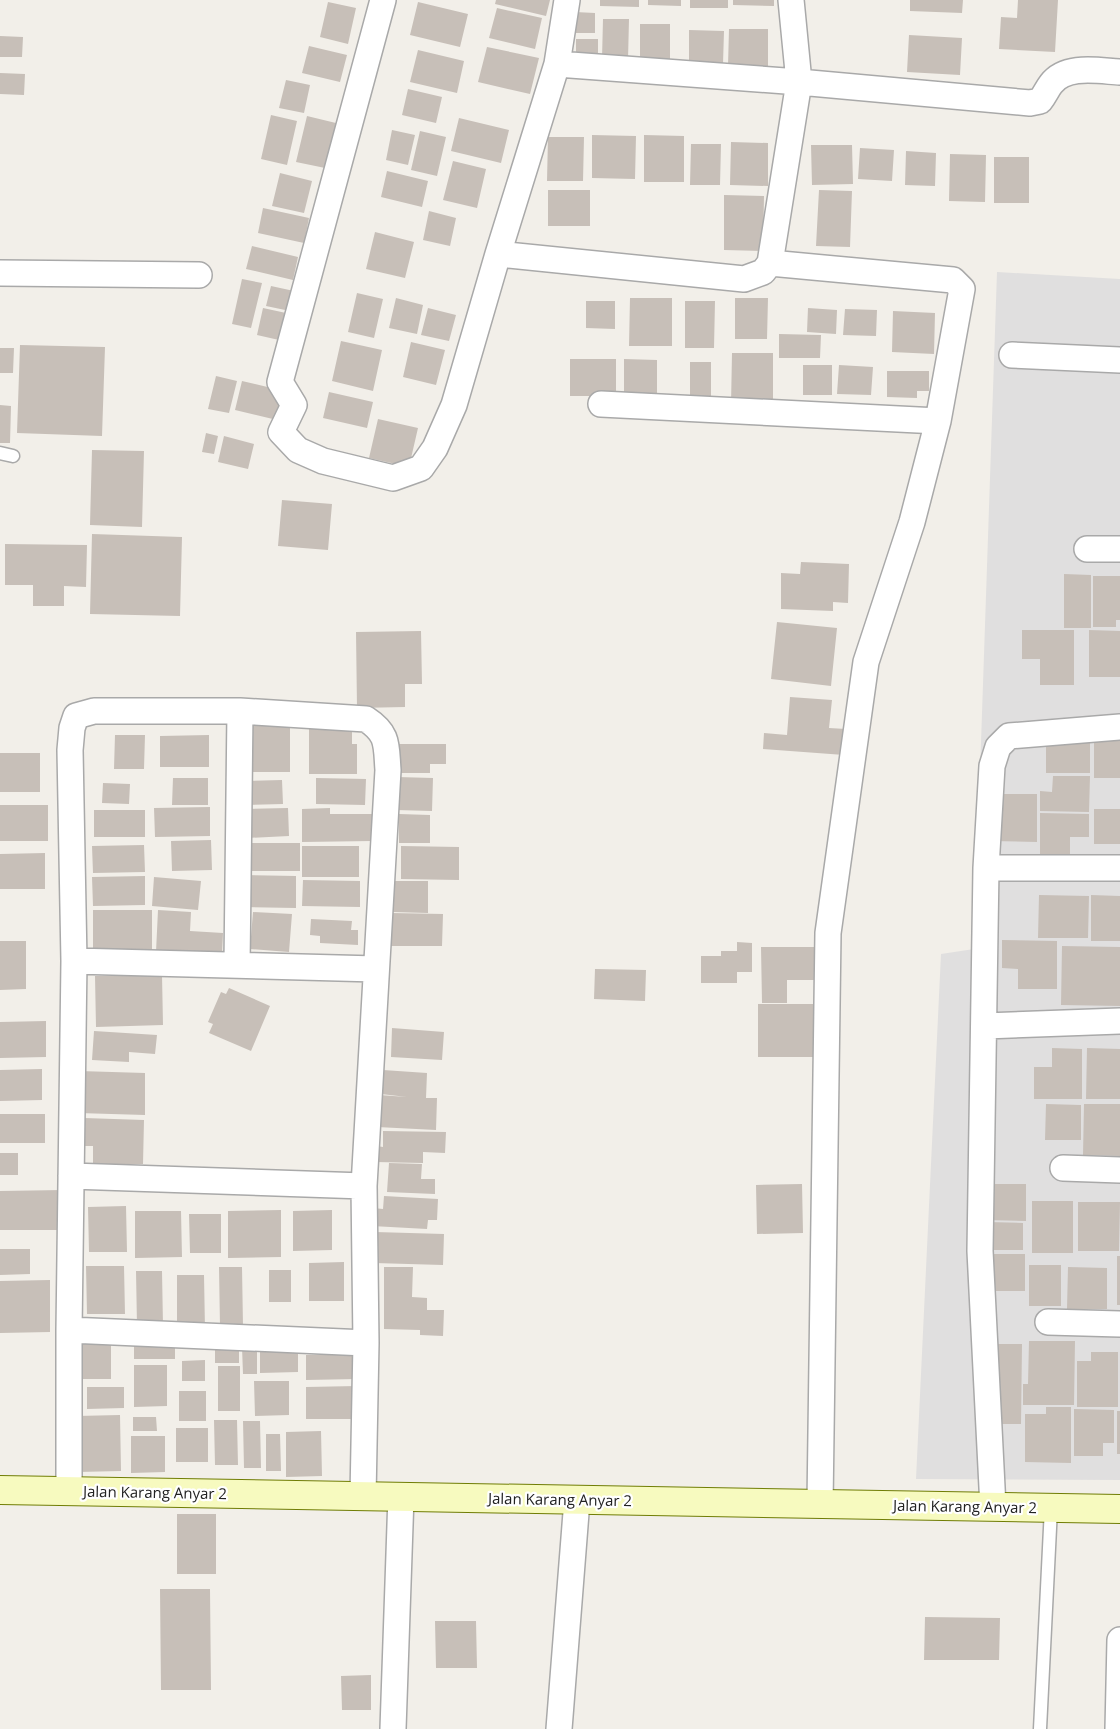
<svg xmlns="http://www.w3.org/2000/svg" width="1120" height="1729" viewBox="0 0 1120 1729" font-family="'Open Sans',sans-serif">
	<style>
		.residential { fill: #e0dfdf }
		.building { fill: #c7bfb8 }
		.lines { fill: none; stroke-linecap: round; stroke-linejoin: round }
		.lane-casing { stroke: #a9a9a9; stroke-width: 15 }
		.street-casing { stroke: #a9a9a9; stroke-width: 28 }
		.secondary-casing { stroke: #707d05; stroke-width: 30 }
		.lane { stroke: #fff; stroke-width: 12 }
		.street { stroke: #fff; stroke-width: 25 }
		.secondary { stroke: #f7fabf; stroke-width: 28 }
		.labels { text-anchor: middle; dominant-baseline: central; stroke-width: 4.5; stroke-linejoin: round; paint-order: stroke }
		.street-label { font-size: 15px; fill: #222; stroke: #fff }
	</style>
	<rect width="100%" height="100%" fill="#f2efe9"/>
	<!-- residential -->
	<path class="residential" d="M997,272L1120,279V1480L916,1479L941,954L974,949Z"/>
	<!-- building -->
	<path class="building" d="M496,0H550L546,16L495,4Z
		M600,0H639V7L600,6Z
		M648,0H681V6L648,5Z
		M690,0H728V8H690Z
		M733,0H774V6L733,5Z
		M910,0H963L962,13L910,11Z
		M1018,0H1058L1055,52L999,49L1001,17L1017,18Z
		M328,2L356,8L348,44L320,37Z
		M418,2L468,14L460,47L410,35Z
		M497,8L542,18L535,49L489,38Z
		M575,12L595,13V33H575Z
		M603,19H629L628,60L602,59Z
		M640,24H670V59H640Z
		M729,29H768V67L728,66Z
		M689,30L724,31L723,64H689Z
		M909,35L962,38L960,75L907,72Z
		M0,36L23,37L22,57H0Z
		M576,39H598V61L576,60Z
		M309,46L347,55L340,82L302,73Z
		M487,47L539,58L530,94L478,82Z
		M418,50L464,61L457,93L410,82Z
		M0,73L25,74L24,95L0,94Z
		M286,80L310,85L304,113L279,108Z
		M408,89L442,97L436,123L402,115Z
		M271,115L297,121L287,165L261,159Z
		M307,116L340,124L330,169L296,162Z
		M459,118L509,130L501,163L451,151Z
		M392,130L415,135L408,165L386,160Z
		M420,131L446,137L437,176L411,170Z
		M592,135L636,136L635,179L592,178Z
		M644,135L684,136V182H644Z
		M548,137H584L583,181H547Z
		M731,142L768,143V186L730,185Z
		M691,144H721L720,185H690Z
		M811,145H852L853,184L812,185Z
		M860,148L894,150L892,181L858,179Z
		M906,151L936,153L935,186L905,185Z
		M950,154L986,155L985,202L949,201Z
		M994,157H1029V203H994Z
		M453,161L486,169L477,208L443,200Z
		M387,171L428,181L422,207L381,197Z
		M280,173L312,181L304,213L272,206Z
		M548,190H590V226H548Z
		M819,190L852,191L850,247L816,246Z
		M724,195L764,196L763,251L724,250Z
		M263,208L309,218L304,243L258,233Z
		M429,211L456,218L450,246L423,240Z
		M375,232L414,242L405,278L366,269Z
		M252,246L298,257L293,280L246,269Z
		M242,279L262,283L251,328L232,324Z
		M271,286L294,291L290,311L266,306Z
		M357,293L383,299L374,338L348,332Z
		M396,298L423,305L417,334L389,328Z
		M630,298H672V346H629Z
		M735,298H768L767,339H735Z
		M586,301H615V329L586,328Z
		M685,301H715L714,348H685Z
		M263,308L286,313L279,340L257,335Z
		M428,308L456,315L449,341L421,335Z
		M808,308L837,310L836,334L807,332Z
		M845,309L877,310L876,336L843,335Z
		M893,311L935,313L934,354L892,352Z
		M779,334L821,335L820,358H779Z
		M341,341L382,350L373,391L332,381Z
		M411,342L445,350L436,385L403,377Z
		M20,345L105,347L102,436L17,433Z
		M0,348H14L13,373H0Z
		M732,353H773V405H731Z
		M570,359H616V396H570Z
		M624,359L657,360V398H624Z
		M690,362H711V396H690Z
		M803,365H832V395H803Z
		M839,365L873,367L871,395L837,394Z
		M887,371H929V391H917V398L887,397Z
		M216,376L237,381L229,413L208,409Z
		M242,381L284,391L277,420L235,410Z
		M329,392L373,402L367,428L323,418Z
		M0,405L11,406L10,443H0Z
		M378,419L418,428L409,467L369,458Z
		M206,433L218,436L214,454L202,452Z
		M224,436L254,444L248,469L218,462Z
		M92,450L144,451L142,527L90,525Z
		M282,500L332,504L328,550L278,546Z
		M92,534L182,537L180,616L90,614Z
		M5,544L87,545L86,587L64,586V606H33V585H5Z
		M801,562L849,564L848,603L833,602V611L781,609V573L800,574Z
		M1064,574L1091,575V628H1064Z
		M1093,576H1120V620H1116V627H1093Z
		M777,622L837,628L831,686L771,679Z
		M1022,630H1074V685H1040V659H1022Z
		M1089,630L1120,631V677H1089Z
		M421,631L422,684H405V707L357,708L356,632Z
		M790,697L832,700L829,728L846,729L844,755L763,749L764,733L787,735Z
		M290,725V772H244L243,726Z
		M309,727H352V744H357V774H309Z
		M115,735H145L144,769H114Z
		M209,735V767H160V736Z
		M1046,738H1090V773H1046Z
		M1094,738H1120V778H1094Z
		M396,744H446V764H430V773H397Z
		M0,753H40V792H0Z
		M1053,776H1090L1089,812L1040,811V791L1052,792Z
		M397,777L433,778L432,811L396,810Z
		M173,778H208V805H172Z
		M316,778L366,779L365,805L316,804Z
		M282,780L283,804L242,805V781Z
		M103,783L130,784L129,804L102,803Z
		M992,794H1037V842L991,841Z
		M0,805H48V841H0Z
		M210,807V836L155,837L154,808Z
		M288,808L289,836L246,838L245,809Z
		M330,808V814H372V841L302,842V809Z
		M1094,809H1120V844H1094Z
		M94,810H145V837H94Z
		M1040,813L1089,814V837H1070V854H1040Z
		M399,814L430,815V843H399Z
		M211,840L212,870L172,871L171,841Z
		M242,843H300V871H242Z
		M144,845L145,872L93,873L92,846Z
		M302,846H359V877H302Z
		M401,846L459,847V880L401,879Z
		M45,853V889H0V854Z
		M242,875L296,876V908L242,907Z
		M145,876V905L93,906L92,877Z
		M154,877L201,881L198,910L152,906Z
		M303,880L360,881V907L302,906Z
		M394,881H428V913L393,912Z
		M1039,895L1089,896L1088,938H1038Z
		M1091,895L1120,896V941H1091Z
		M93,910H152V952H93Z
		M158,910L191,912L190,931L223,933L222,954L156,952Z
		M253,912L292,914L289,952L250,949Z
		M391,913L443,914L442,946H391Z
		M311,919L352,921L351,930H358V945L320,943V936L310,935Z
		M1002,940L1057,941V989H1018V969L1002,968Z
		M0,941H26V989L0,990Z
		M737,942L752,943V972H737V983H701V956H721V951H737Z
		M1062,946L1120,947V1006L1061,1005Z
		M761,947H814V980H787V1003H762Z
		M595,969L646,970L645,1001L594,999Z
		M162,975L163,1025L96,1027L95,976Z
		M229,988L270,1006L251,1051L209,1033L213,1024L208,1022L221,992L226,994Z
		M758,1004H815V1057H758Z
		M46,1021V1057L0,1058V1022Z
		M392,1028L444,1032L442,1060L391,1057Z
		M94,1031L157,1035L155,1054L129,1052V1062L92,1060Z
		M1052,1048L1082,1049V1099H1034V1067H1052Z
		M1087,1048L1120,1049V1099H1086Z
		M42,1069V1100L0,1101V1070Z
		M383,1070L427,1073L426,1098H437L436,1130L377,1127L379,1095L407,1097L381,1094Z
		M79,1071L145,1073V1115L78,1113Z
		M1046,1104L1081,1105V1140H1045Z
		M1084,1104H1120V1156L1083,1155Z
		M0,1114H45V1143H0Z
		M84,1118L144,1120L143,1164H125V1170L93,1168V1146H83Z
		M383,1131L446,1132L445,1153L423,1152V1163L376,1162L377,1146L383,1147Z
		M0,1153H18V1175H0Z
		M389,1163L422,1164L421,1179H435V1194L387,1192Z
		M802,1184L803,1233L757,1234L756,1185Z
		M984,1184H1026V1221L984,1220Z
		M63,1190L64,1230H0V1191Z
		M384,1196L438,1199L437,1220H428L427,1229L372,1226L373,1208L383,1209Z
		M1032,1201H1073V1253H1032Z
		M1078,1202H1120L1119,1251H1078Z
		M126,1206L127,1252H89L88,1207Z
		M281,1210V1257L228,1258V1211Z
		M332,1210V1250L293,1251V1211Z
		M135,1211H181L182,1257L135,1258Z
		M189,1214H221V1253H190Z
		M987,1222L1023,1223V1250H987Z
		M375,1232L444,1234L443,1265L374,1263Z
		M0,1249H30V1274L0,1275Z
		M988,1254H1025V1291H988Z
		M1117,1256H1120V1305H1117Z
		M344,1262V1301H309V1263Z
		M1029,1265H1061V1306H1029Z
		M86,1266H124L125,1314H87Z
		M219,1267H242L243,1326H220Z
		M384,1267H413L412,1297L427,1298V1310H444L443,1336L420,1335V1330L384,1329Z
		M1068,1267L1107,1268V1309H1067Z
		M269,1270H291V1302H269Z
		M136,1271H162L163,1326H137Z
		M177,1275H204L205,1330H177Z
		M50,1280V1332L0,1333V1281Z
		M1029,1341H1075L1074,1405H1023V1384H1028Z
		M80,1342H111V1379H80Z
		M134,1342H175V1359H134Z
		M215,1343H239V1363H215Z
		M991,1344H1022L1021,1424H990Z
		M242,1347H257V1374H243Z
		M260,1352H298V1372L260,1373Z
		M1091,1352H1118V1407H1077V1361H1091Z
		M357,1354V1379L306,1380V1355Z
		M205,1360V1381H182V1361Z
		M134,1365H167V1406L134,1407Z
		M218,1366H240V1411H218Z
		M254,1381H289V1415L255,1416Z
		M357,1386V1419H306V1387Z
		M87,1387H124V1408L87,1409Z
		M179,1391H206V1421H179Z
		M1046,1407H1071V1463L1025,1462V1414H1046Z
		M1074,1409L1114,1410V1443H1103V1456H1074Z
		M1117,1411H1120V1454H1117Z
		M120,1415L121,1471L78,1472L77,1416Z
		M133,1417H156L157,1431H133Z
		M214,1420H237L238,1465H215Z
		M243,1421H260L261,1468H244Z
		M176,1428H208V1462H176Z
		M321,1431L322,1476L286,1477V1432Z
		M266,1434H280L281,1471H266Z
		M131,1436H165V1472L131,1473Z
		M177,1514H216V1574H177Z
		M160,1589H210L211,1690H161Z
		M925,1617L1000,1618L999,1660H924Z
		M435,1621H476L477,1668H436Z
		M371,1675V1710H342L341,1676Z"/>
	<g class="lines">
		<defs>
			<path id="lane" d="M0,453L13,456
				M1040,1729L1051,1508"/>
			<path id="street" d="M383,0L280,382L294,405L281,432L298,450L323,461L393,478L421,468L435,448L454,405L498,254L557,64L567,0
				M557,64L799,82L1030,103L1040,101C1045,95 1047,89 1051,84C1066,64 1099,71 1120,72
				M498,254L744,279L763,272L770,263L799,82L791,0
				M770,263L953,280L962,289L938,421L912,522L866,662L828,933L820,1504
				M0,273L199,275
				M1012,355L1120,360
				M601,404L938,421
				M1087,549H1120
				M986,868H1120
				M74,961L376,969
				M237,965L240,711
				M985,1026L1120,1021
				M1063,1168L1120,1170
				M71,1176L364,1186
				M1048,1322L1120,1324
				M69,1330L366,1343
				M69,1491V1330L74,961L70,750L72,728L76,716L94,711H240L366,719C389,734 386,745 388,770L364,1186L366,1343L363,1496
				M993,1507L980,1251L986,868L992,766L998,747L1009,736L1120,727
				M393,1729L401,1496
				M559,1729L577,1500
				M1118,1729L1120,1640"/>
			<path id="secondary" d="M0,1490L1120,1509"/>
		</defs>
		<!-- lane casing -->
		<use href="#lane" class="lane-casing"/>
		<!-- street casing -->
		<use href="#street" class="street-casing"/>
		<!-- secondary casing -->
		<use href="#secondary" class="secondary-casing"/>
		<!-- lane -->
		<use href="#lane" class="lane"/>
		<!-- street -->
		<use href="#street" class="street"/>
		<!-- secondary -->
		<use href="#secondary" class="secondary"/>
	</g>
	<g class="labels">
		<!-- street labels -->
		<g class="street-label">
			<text transform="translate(155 1492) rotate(1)">Jalan Karang Anyar 2</text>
			<text transform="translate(560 1499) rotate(1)">Jalan Karang Anyar 2</text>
			<text transform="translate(965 1506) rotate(1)">Jalan Karang Anyar 2</text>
		</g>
	</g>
</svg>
